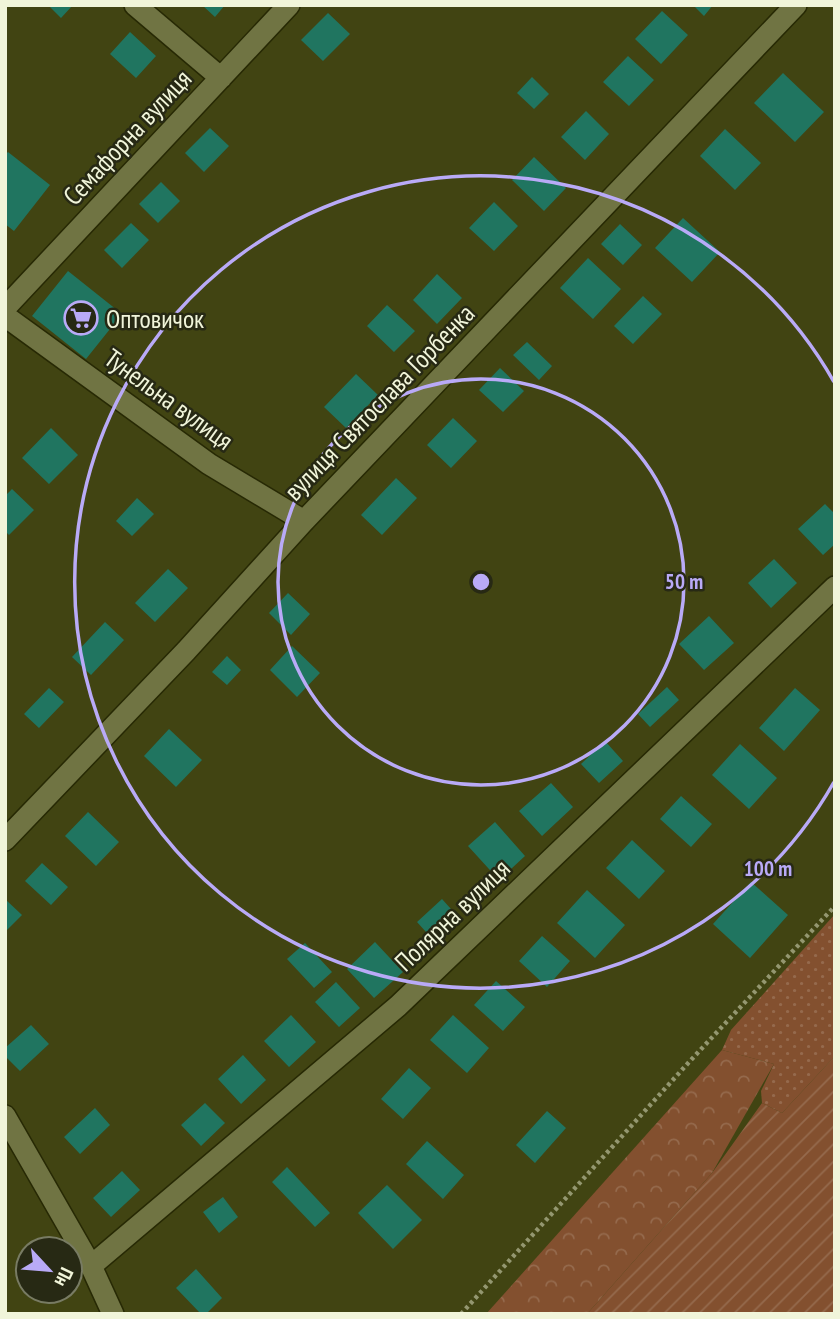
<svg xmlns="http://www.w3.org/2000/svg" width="840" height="1319" viewBox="0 0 840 1319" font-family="'PT Sans Narrow',sans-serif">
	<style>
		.grass { fill: url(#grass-dots) }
		.forest { fill: url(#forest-crowns) }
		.garden { fill: url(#garden-furrows) }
		.building { fill: #207560 }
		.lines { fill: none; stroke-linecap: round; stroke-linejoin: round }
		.street-casing { stroke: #272904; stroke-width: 24 }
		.path { stroke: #949770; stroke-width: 4.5; stroke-dasharray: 3.5 3.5; stroke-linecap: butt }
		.street { stroke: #707443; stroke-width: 21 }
		.ring { fill: none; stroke: #b9aaf7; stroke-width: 3.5 }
		.labels { text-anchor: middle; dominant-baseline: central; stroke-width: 5; stroke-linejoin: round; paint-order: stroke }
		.street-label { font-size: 26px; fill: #f1f5da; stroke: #272914 }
		.poi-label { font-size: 26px; fill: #f1f5da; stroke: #272914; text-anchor: start }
		.centre { fill: #b9aaf7; stroke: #272914; stroke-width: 3.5 }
		.ring-label { font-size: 21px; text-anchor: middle; font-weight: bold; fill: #b9aaf7; stroke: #272914; stroke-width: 5; stroke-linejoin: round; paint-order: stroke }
	</style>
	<defs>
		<pattern id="grass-dots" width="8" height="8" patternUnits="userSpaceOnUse" patternTransform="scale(1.75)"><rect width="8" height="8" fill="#83502f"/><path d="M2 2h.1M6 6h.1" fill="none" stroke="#956a4d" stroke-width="1.8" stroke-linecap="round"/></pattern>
		<pattern id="forest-crowns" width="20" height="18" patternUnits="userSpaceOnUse" patternTransform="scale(1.75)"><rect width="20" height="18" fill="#83502f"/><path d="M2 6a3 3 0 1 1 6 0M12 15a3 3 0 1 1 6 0" fill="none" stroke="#956a4d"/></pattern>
		<pattern id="garden-furrows" width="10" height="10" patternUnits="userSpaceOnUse" patternTransform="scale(1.75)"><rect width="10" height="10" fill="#83502f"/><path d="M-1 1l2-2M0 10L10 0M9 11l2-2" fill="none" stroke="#956a4d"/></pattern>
	</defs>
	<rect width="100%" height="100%" fill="#414412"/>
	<!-- grass -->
	<path class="grass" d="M835,914V1056L782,1113L762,1103L761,1091L774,1064L722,1050L731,1030Z"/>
	<!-- forest -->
	<path class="forest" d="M722,1050L774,1064L712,1173L587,1314H486Z"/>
	<!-- garden -->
	<path class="garden" d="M835,1056V1314H587L712,1173L762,1103L782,1113Z"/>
	<!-- building -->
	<path class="building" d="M48,5H73L61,18Z
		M202,5H225L215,17Z
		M693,5H713L704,16Z
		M662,11L688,35L661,64L635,39Z
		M328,13L350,34L323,61L301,40Z
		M130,32L156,56L136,78L110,54Z
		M628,56L654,80L629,106L603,82Z
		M783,73L824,112L795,142L754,103Z
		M532,77L549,94L534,109L517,93Z
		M586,111L609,134L585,160L561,137Z
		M210,128L229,146L204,172L185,153Z
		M725,129L761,163L735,190L700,156Z
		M8,152L50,185L14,231L5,224V155Z
		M534,157L566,188L544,211L512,180Z
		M161,182L180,201L158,223L139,204Z
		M494,202L518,226L494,251L469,228Z
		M683,218L720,252L692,282L655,248Z
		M131,223L149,240L122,268L104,250Z
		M620,224L642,245L623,265L601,244Z
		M588,258L621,289L593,319L560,288Z
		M68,271L122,314L86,359L32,316Z
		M437,274L462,298L437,324L413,300Z
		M643,296L662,314L633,344L614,326Z
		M387,305L415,331L394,352L367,326Z
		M527,342L552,366L539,380L513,355Z
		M500,368L524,391L503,412L479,390Z
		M356,374L378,395L346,428L324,407Z
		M453,418L477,441L451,468L427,445Z
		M51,428L78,455L49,484L22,458Z
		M396,478L417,498L382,535L361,515Z
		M12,489L34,510L9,535L5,531V496Z
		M137,498L154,514L132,536L116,521Z
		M825,504L835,514V544L823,555L798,529Z
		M774,559L797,583L771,608L748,583Z
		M168,569L188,588L155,622L135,603Z
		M288,593L310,614L291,635L269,613Z
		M709,616L734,643L704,670L679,644Z
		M105,622L124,640L91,675L72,657Z
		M292,646L320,673L297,697L270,670Z
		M227,656L241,670L227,685L212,672Z
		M667,687L679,700L650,727L638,714Z
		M49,688L64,702L39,728L24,714Z
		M795,688L820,710L784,751L759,728Z
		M169,729L202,760L176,787L144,756Z
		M605,741L623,761L599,783L581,764Z
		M740,744L777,778L749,809L712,775Z
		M551,783L573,807L542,836L519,811Z
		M681,796L712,824L691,847L660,819Z
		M88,812L119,842L96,866L65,836Z
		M495,822L525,856L499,880L468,846Z
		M632,840L665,871L639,899L606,868Z
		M42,863L68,887L51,905L25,881Z
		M751,882L788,915L750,958L713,924Z
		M587,890L625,925L595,958L557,923Z
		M5,899L22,915L5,932Z
		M442,899L460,919L435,942L417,922Z
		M542,936L570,961L547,987L519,961Z
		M375,942L403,972L374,998L347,969Z
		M305,943L332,972L314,988L287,959Z
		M496,981L525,1007L503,1031L474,1005Z
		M336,982L360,1008L339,1027L315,1002Z
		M291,1015L316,1042L289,1067L264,1041Z
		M453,1015L489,1048L467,1073L430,1040Z
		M31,1025L49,1044L20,1071L5,1056V1048Z
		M243,1055L266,1080L241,1104L218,1079Z
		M409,1068L431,1088L403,1119L381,1099Z
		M205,1103L225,1123L201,1146L181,1125Z
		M95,1108L110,1125L80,1154L64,1137Z
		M547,1111L566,1128L535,1163L516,1145Z
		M427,1141L464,1175L443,1199L406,1164Z
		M287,1167L330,1213L315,1227L272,1182Z
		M122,1171L140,1190L111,1217L93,1198Z
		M387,1185L422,1220L393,1249L358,1213Z
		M223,1197L238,1217L219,1233L203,1212Z
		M196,1269L222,1298L206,1314H201L176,1288Z"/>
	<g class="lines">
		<defs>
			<path id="street" d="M135,5L221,78
				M5,308L289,5
				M5,316L209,464L304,521
				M5,840L186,651L304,521L796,5
				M5,1116L91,1266L113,1314
				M91,1266L398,1006L835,587"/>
		</defs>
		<!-- street casing -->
		<use href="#street" class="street-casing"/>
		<!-- path -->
		<path class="path" d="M461,1314L690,1061L835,906"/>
		<!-- street -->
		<use href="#street" class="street"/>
	</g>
	<!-- distance rings -->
	<g class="ring">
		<circle cx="481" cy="582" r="203"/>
		<path d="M834 782A406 406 0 1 1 834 382"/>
	</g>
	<!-- icons -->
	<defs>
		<symbol id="supermarket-ring" viewBox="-11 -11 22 22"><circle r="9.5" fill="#272914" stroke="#b9aaf7" stroke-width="1.5"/><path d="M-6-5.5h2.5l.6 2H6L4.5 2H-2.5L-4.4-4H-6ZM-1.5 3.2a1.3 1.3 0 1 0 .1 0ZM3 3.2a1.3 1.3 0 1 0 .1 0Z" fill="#b9aaf7"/></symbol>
	</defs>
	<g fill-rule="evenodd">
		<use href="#supermarket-ring" x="62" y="299" width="38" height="38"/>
	</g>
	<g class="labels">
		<!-- street labels -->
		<g class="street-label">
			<text transform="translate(127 137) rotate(-47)">Семафорна вулиця</text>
			<text transform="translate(169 399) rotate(36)">Тунельна вулиця</text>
			<text transform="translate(379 402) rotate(-46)">вулиця Святослава Горбенка</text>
			<text transform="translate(452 915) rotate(-44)">Полярна вулиця</text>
		</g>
		<!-- poi labels -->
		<g class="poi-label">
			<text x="106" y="318">Оптовичок</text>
		</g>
	</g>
	<circle cx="481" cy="582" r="10" class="centre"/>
	<g class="ring-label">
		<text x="684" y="589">50 m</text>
		<text x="768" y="876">100 m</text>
	</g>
	<!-- border -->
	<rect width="840" height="1319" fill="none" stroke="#f1f5da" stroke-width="14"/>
	<!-- north arrow -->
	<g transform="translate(49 1270) rotate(116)"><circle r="33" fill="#272914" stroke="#787b63" stroke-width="2"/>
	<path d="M0-5L12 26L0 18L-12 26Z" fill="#b9aaf7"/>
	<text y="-10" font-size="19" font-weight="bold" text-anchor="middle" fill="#f1f5da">Пн</text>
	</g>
</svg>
